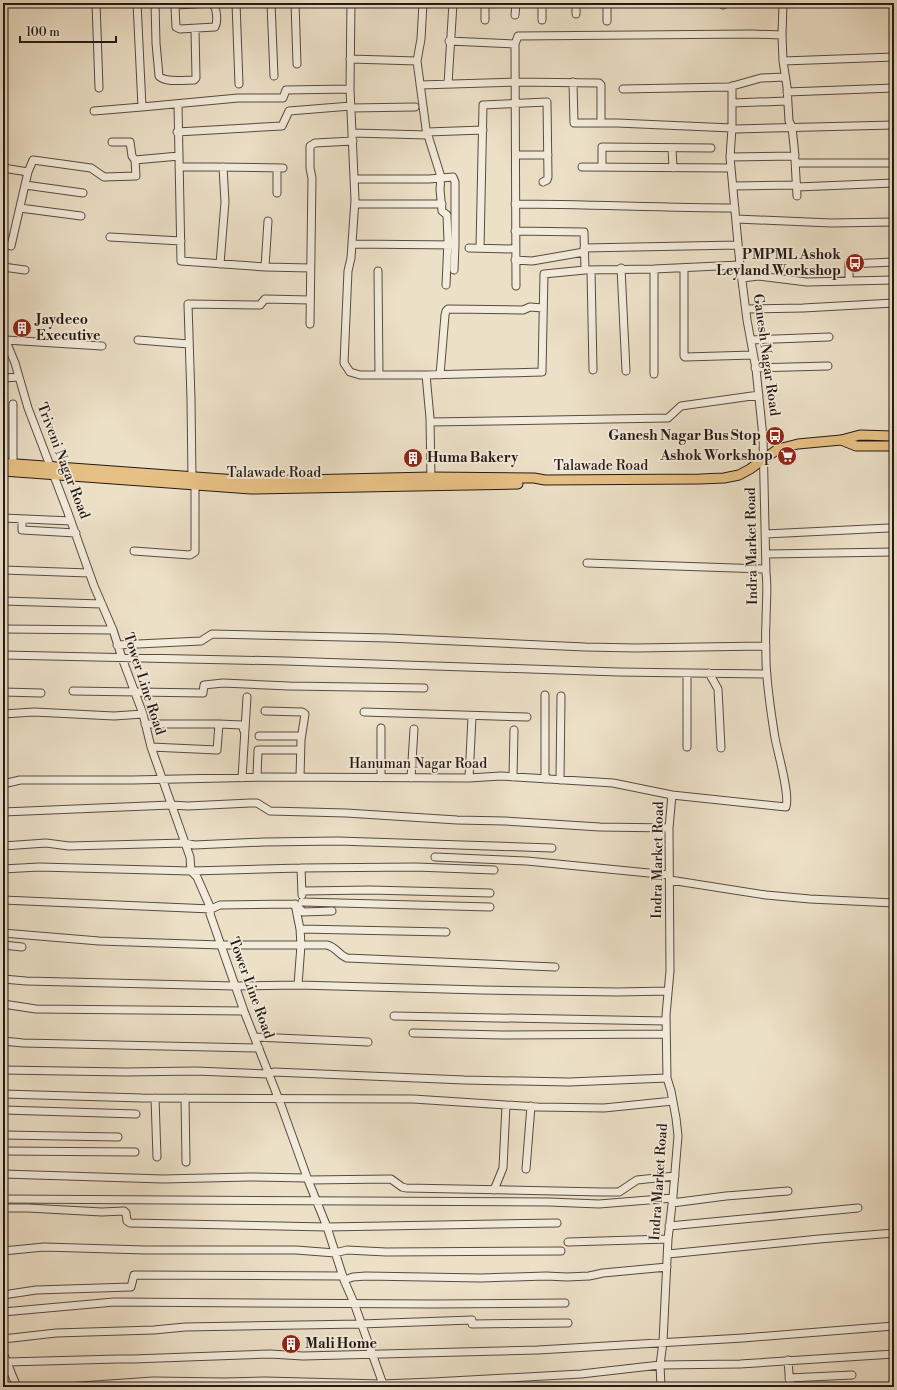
<svg xmlns="http://www.w3.org/2000/svg" width="897" height="1390" viewBox="0 0 897 1390" font-family="'Libre Bodoni',serif">
	<style>
		.lines { fill: none; stroke-linecap: round; stroke-linejoin: round }
		.minor-casing { stroke: #574b42; stroke-width: 9 }
		.major-casing { stroke: #251915; stroke-width: 11 }
		.minor { stroke: #f3ebdb; stroke-width: 7 }
		.major { stroke: #e6c084; stroke-width: 9 }
		.labels { text-anchor: middle; dominant-baseline: central; stroke-width: 3.5; stroke-linejoin: round; paint-order: stroke }
		.poi-label { font-size: 14px; font-weight: bold; fill: #251915; stroke: #f3ebdb; text-anchor: end }
		.street-label { font-size: 14px; fill: #251915; stroke: #f3ebdb }
	</style>
	<rect width="100%" height="100%" fill="#ece0c7"/>
	<filter id="stains"><feTurbulence type="fractalNoise" baseFrequency=".005" numOctaves="4"/><feColorMatrix values="0 0 0 0 .2 0 0 0 0 .09 0 0 0 0 .02 0 0 0 .5 -.17"/></filter>
	<radialGradient id="worn" r=".72"><stop offset=".6" stop-color="#630" stop-opacity="0"/><stop offset="1" stop-color="#630" stop-opacity=".3"/></radialGradient>
	<g class="lines">
		<defs>
			<path id="minor" d="M96,3L99,88
				M137,3L142,107L238,98H283L286,90L350,89
				M155,3L156,43L159,76C165,83 185,80 194,80L196,78L195,29
				M212,3C217,7 218,22 215,27L180,29L176,27L175,7L176,5Z
				M236,3L239,84
				M271,3L274,76
				M295,3L297,64
				M351,3L350,89L355,200L351,258L348,271L344,363L350,372L360,375H426L430,418L431,481
				M423,3L421,39L417,61L426,129L441,177L440,189L442,211L447,215L448,241L446,285
				M485,3V20
				M542,3V20
				M607,3V21
				M723,5V3
				M576,14V3
				M515,15L516,3
				M449,41L515,44
				M350,59L417,61
				M783,61L894,57
				M573,82L574,123H617L732,128L736,129L894,125
				M448,84L453,3
				M420,85L515,82L599,83L601,85V123
				M623,89L729,87L761,78L785,77
				M787,92L894,88
				M732,103L787,101
				M178,104L181,261L265,267L310,268
				M351,108L415,107
				M94,111L142,107
				M177,132L282,126L289,111L351,106
				M427,132L483,130
				M353,133L428,135
				M112,142H130L132,156L135,160
				M672,148L673,168
				M516,155H548
				M730,157L795,156L792,127L789,121L787,87L783,61L782,35L783,3
				M795,160L797,196
				M795,163H894
				M179,167H214L283,168
				M582,167L731,168
				M602,167V147L711,148
				M3,168L28,172L11,246
				M277,168V193
				M28,172L33,160L91,168L104,177L136,176L135,160L179,156
				M25,185L83,193
				M733,186L797,185
				M797,187L894,183
				M355,204H442
				M515,204C589,204 662,208 735,208
				M20,208L81,216
				M736,219L831,223L894,222
				M515,231L584,232L585,270
				M110,237L181,241
				M352,244L455,245V182L453,177L429,179H354
				M469,248L515,249
				M480,248L483,105L547,102L548,177L547,180L543,182
				M584,248L738,245
				M515,260L532,261L584,252
				M220,264L225,202L223,167
				M3,267L25,270
				M265,267L268,221
				M621,268L626,371
				M684,268V356L685,357L753,355
				M654,269V374
				M454,270L455,245
				M591,270L593,370
				M378,271L379,375
				M743,278L758,276L807,282L893,280
				M849,281V264L894,262
				M516,286L515,44L518,36L751,34L782,35
				M746,309L803,308L894,303
				M310,324L312,178L310,168V146L315,143L353,141
				M3,334L15,363L28,408L67,510L94,586L113,630L122,658L143,714L151,747L190,857L191,871L197,877L211,909L210,914L244,1011L281,1105L308,1180L327,1227L344,1280L354,1303L384,1387
				M6,340L102,346
				M138,340L189,344
				M751,340L829,337
				M755,368L828,366
				M426,375L542,372L544,274L585,270L654,269L740,265
				M440,375L445,315L446,311L448,309L523,310L530,307L543,308
				M3,378L19,377
				M430,422L668,418L681,406L759,395
				M13,464V404
				M192,480L191,399L188,304L257,305H260L265,299L310,300
				M3,518L71,521
				M22,519V530L76,533
				M765,534L889,528
				M134,551L190,555L195,552V485
				M766,554L894,552
				M587,563L765,569
				M3,570L89,573
				M3,601L102,604
				M3,629L113,630
				M117,645L201,641L212,634L388,638L585,647L636,648L766,646
				M3,655L285,661L618,672L767,674
				M709,673L718,689L721,748
				M73,691L203,693L204,685L223,683L289,686L424,688
				M3,692L41,693
				M545,695V779
				M265,711L302,712L305,714L301,740L300,777
				M364,712L527,717
				M3,714L34,712L114,716L143,714
				M145,724H219L217,750L151,747
				M219,724L242,725L244,731
				M381,728V778
				M259,736H301
				M687,747V673
				M257,777L258,750H300
				M513,777L514,730
				M242,778L247,697
				M411,778L414,729
				M469,778L472,717
				M560,780L561,696
				M3,784L20,780H133L267,777L469,778L501,776L613,783L672,795L786,807C790,794 778,754 775,738C771,713 767,687 766,662C766,649 765,635 766,622C766,605 768,589 766,573L763,437L756,369L747,320L740,265L730,157L732,128V86
				M3,812L171,805L188,806L250,803H257L270,811L346,813L457,820L505,821L600,827L669,828
				M3,846L46,843L69,846L185,843L194,845L264,842L338,841L552,848
				M435,857L527,861L669,875
				M301,868L302,895
				M3,869L39,867L191,871L301,868L416,867L494,870
				M670,880L766,895L810,899L894,903
				M302,891L370,890L490,893
				M3,900L211,909L220,905L295,904
				M302,902L490,907
				M300,929L446,932
				M3,933L99,941L221,945H327C336,947 339,955 347,958L555,967
				M3,945L22,947
				M3,979L26,981L235,986L298,985L481,990L618,992L668,991
				M298,985L301,945L300,929L295,904L303,912L332,911
				M3,1004L36,1009L244,1011
				M394,1016L666,1021
				M413,1033L502,1035L666,1034
				M255,1037L368,1042
				M3,1041L23,1043L259,1048
				M3,1070L126,1072L196,1071L269,1074L274,1072L464,1080L569,1082L667,1078
				M3,1094L142,1098L413,1099L538,1107L604,1108L673,1101
				M155,1098L157,1157
				M185,1098L186,1162
				M3,1110L136,1114
				M3,1135L118,1137
				M3,1151L135,1152
				M526,1169L531,1106
				M3,1174L163,1179L249,1177L307,1178
				M308,1180L391,1179L402,1187L406,1188L602,1192H619L637,1180L675,1176
				M494,1190L503,1168L506,1105
				M3,1199L549,1202L599,1204L673,1198
				M672,1203L726,1196L788,1191
				M3,1208H28L102,1212L124,1211L126,1213L127,1221L130,1223L327,1227L557,1223
				M669,1226L858,1208
				M568,1242L668,1239
				M3,1251L44,1247L145,1250H296L335,1253L347,1250L386,1252L561,1251
				M668,1254L819,1239L894,1233
				M344,1280L353,1277L366,1276L481,1278L546,1276L567,1277L589,1276L603,1273L667,1267
				M3,1295L36,1290L131,1287L134,1275L343,1276
				M3,1312L114,1302L432,1304L565,1303
				M3,1339L56,1333L154,1330L185,1327L361,1324L472,1320V1324L568,1323
				M3,1353L17,1387
				M788,1360L790,1387
				M7,1362L118,1359H133L270,1354L303,1356L538,1350L743,1338L894,1326
				M789,1378L852,1375
				M66,1387L153,1381L224,1382L265,1381L382,1384L433,1382L581,1374L660,1365L740,1364L894,1354
				M661,1387L660,1365L663,1342L668,1239L673,1196L678,1136L676,1118L671,1091L667,1078L666,1015L670,971L669,828L672,795"/>
			<path id="major" d="M841,440L856,446H894
				M3,463L251,481L431,477L534,478L545,480L700,479L724,478L739,475L750,469L778,449L798,444L841,440L860,435L894,436
				M3,471L251,489L518,484"/>
		</defs>
		<!-- minor casing -->
		<use href="#minor" class="minor-casing"/>
		<!-- major casing -->
		<use href="#major" class="major-casing"/>
		<!-- minor -->
		<use href="#minor" class="minor"/>
		<!-- major -->
		<use href="#major" class="major"/>
	</g>
	<!-- icons -->
	<defs>
		<symbol id="bus-disc" viewBox="-11 -11 22 22"><circle r="9.5" fill="#8f2418" stroke="#f3ebdb"/><path d="M-5-6H5V4H4V6H2V4H-2V6H-4V4H-5ZM-3.5-4V0h7V-4ZM-3.5 1.2v1.5H-2V1.2ZM2 1.2v1.5H3.5V1.2Z" fill="#fff"/></symbol>
		<symbol id="building-disc" viewBox="-11 -11 22 22"><circle r="9.5" fill="#8f2418" stroke="#f3ebdb"/><path d="M-4-6H4V6H1V3H-1V6H-4ZM-2.5-4.3h1.7v1.8h-1.7ZM.8-4.3h1.7v1.8H.8ZM-2.5-1h1.7V.8h-1.7ZM.8-1h1.7V.8H.8Z" fill="#fff"/></symbol>
		<symbol id="supermarket-disc" viewBox="-11 -11 22 22"><circle r="9.5" fill="#8f2418" stroke="#f3ebdb"/><path d="M-6-5.5h2.5l.6 2H6L4.5 2H-2.5L-4.4-4H-6ZM-1.5 3.2a1.3 1.3 0 1 0 .1 0ZM3 3.2a1.3 1.3 0 1 0 .1 0Z" fill="#fff"/></symbol>
	</defs>
	<g fill-rule="evenodd">
		<use href="#bus-disc" x="844" y="252" width="22" height="22"/>
		<use href="#building-disc" x="11" y="317" width="22" height="22"/>
		<use href="#bus-disc" x="764" y="425" width="22" height="22"/>
		<use href="#supermarket-disc" x="776" y="445" width="22" height="22"/>
		<use href="#building-disc" x="402" y="447" width="22" height="22"/>
		<use href="#building-disc" x="280" y="1333" width="22" height="22"/>
	</g>
	<g class="labels">
		<!-- poi labels -->
		<g class="poi-label">
			<text x="841" y="255">PMPML Ashok<tspan x="841" dy="16">Leyland Workshop</tspan></text>
			<text x="36" y="320" text-anchor="start">Jaydeeo<tspan x="36" dy="16">Executive</tspan></text>
			<text x="761" y="436">Ganesh Nagar Bus Stop</text>
			<text x="773" y="456">Ashok Workshop</text>
			<text x="427" y="458" text-anchor="start">Huma Bakery</text>
			<text x="305" y="1344" text-anchor="start">Mali Home</text>
		</g>
		<!-- street labels -->
		<g class="street-label">
			<text transform="translate(766 355) rotate(82)">Ganesh Nagar Road</text>
			<text transform="translate(63 461) rotate(69)">Triveni Nagar Road</text>
			<text x="601" y="466">Talawade Road</text>
			<text x="274" y="473">Talawade Road</text>
			<text transform="translate(752 546) rotate(-91)">Indra Market Road</text>
			<text transform="translate(144 684) rotate(72)">Tower Line Road</text>
			<text x="418" y="764">Hanuman Nagar Road</text>
			<text transform="translate(658 860) rotate(-89)">Indra Market Road</text>
			<text transform="translate(251 988) rotate(70)">Tower Line Road</text>
			<text transform="translate(659 1182) rotate(-86)">Indra Market Road</text>
		</g>
	</g>
	<!-- margin -->
	<rect width="897" height="1390" fill="none" stroke="#ece0c7" stroke-width="16"/>
	<rect x="4" y="4" width="889" height="1382" fill="none" stroke="#251915" stroke-width="2"/>
	<rect x="8" y="8" width="881" height="1374" fill="none" stroke="#251915"/>
	<!-- scale -->
	<path d="M20 36v6h96v-6" fill="none" stroke="#251915" stroke-width="2"/>
	<text x="26" y="36" font-size="12" fill="#251915" stroke="#f3ebdb" stroke-width="3" paint-order="stroke">100 m</text>
	<rect width="100%" height="100%" filter="url(#stains)"/>
	<rect width="100%" height="100%" fill="url(#worn)"/>
</svg>
